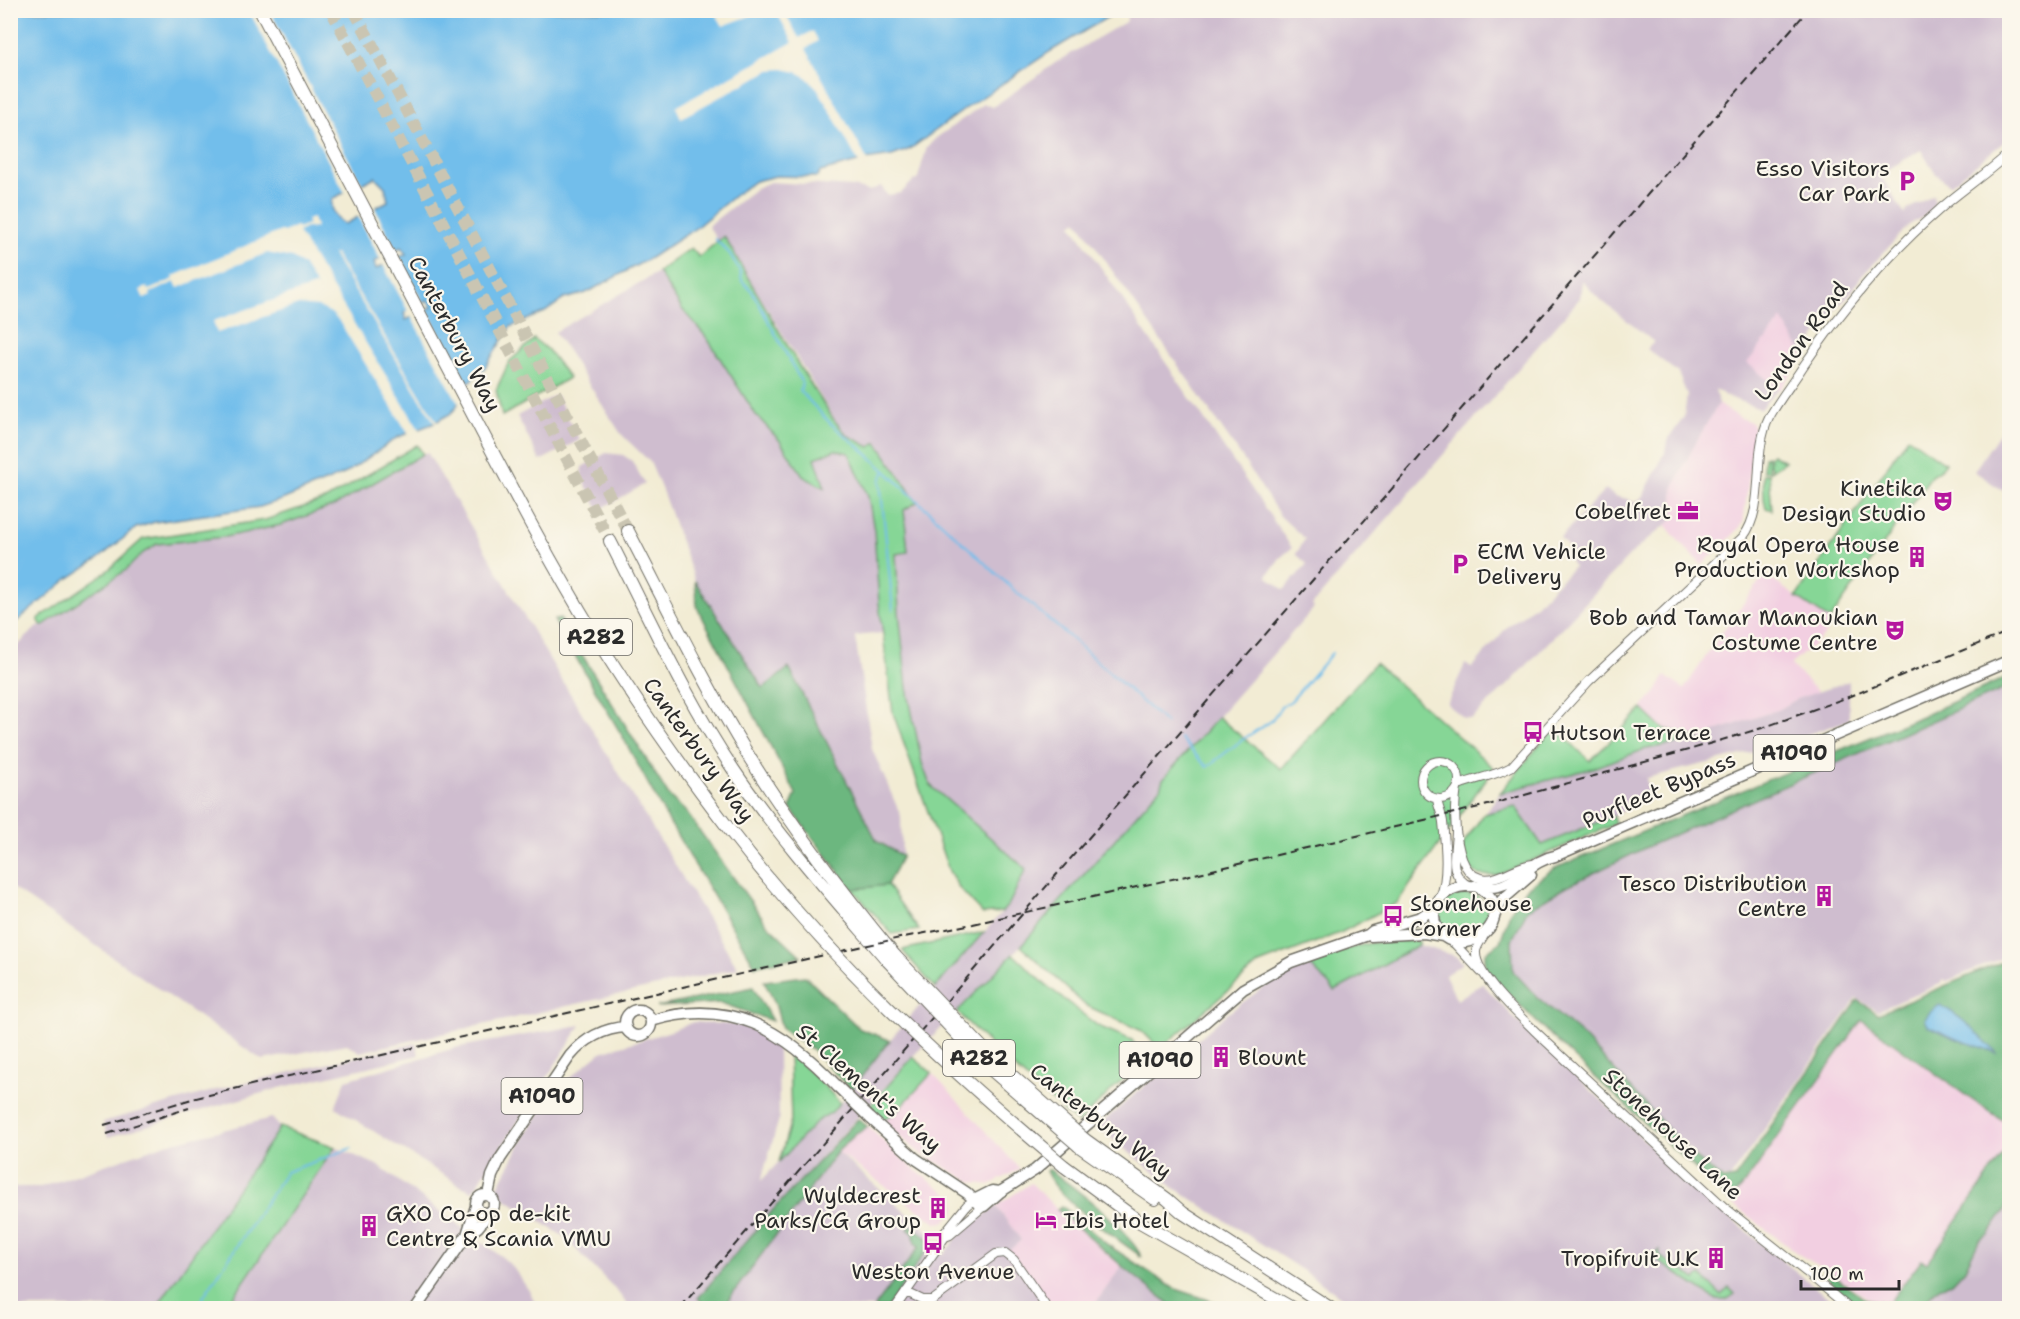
<svg xmlns="http://www.w3.org/2000/svg" width="2020" height="1319" viewBox="0 0 2020 1319" font-family="'Shantell Sans',sans-serif">
	<style>
		.built { fill: #f2cfe1 }
		.industrial { fill: #cfbdcf; fill-rule: evenodd }
		.green { fill: #86d696; stroke: #588060; stroke-width: 1.5 }
		.forest { fill: #6cb77f; stroke: #4c7155; stroke-width: 1.5 }
		.water { fill: #72beeb; stroke: #4e748b; stroke-width: 1.5; fill-rule: evenodd }
		.pier { fill: #f2ecd4 }
		.lines { fill: none; stroke-linecap: round; stroke-linejoin: round }
		.stream { stroke: #72beeb; stroke-width: 2 }
		.highway-tunnel { stroke: #cac5b2; stroke-width: 12; stroke-dasharray: 12 6; stroke-linecap: butt }
		.minor-casing { stroke: #716f66; stroke-width: 10 }
		.major-casing { stroke: #716f66; stroke-width: 13 }
		.highway-casing { stroke: #716f66; stroke-width: 14 }
		.minor { stroke: #fff; stroke-width: 8 }
		.major { stroke: #fff; stroke-width: 10 }
		.highway { stroke: #fff; stroke-width: 12 }
		.rail { stroke: #2b2b2b; stroke-width: 2; stroke-dasharray: 9 4.5; stroke-linecap: butt }
		.major-bridge-casing { stroke: #716f66; stroke-width: 13; stroke-linecap: butt }
		.highway-bridge-casing { stroke: #716f66; stroke-width: 14; stroke-linecap: butt }
		.major-bridge { stroke: #fff; stroke-width: 10 }
		.highway-bridge { stroke: #fff; stroke-width: 12 }
		.labels { text-anchor: middle; dominant-baseline: central; stroke-width: 4.5; stroke-linejoin: round; paint-order: stroke }
		.shield { fill: #fbf7ec; stroke: #696865; stroke-width: 1.5 }
		.shield-label { font-size: 21px; font-weight: bold; fill: #2b2b2b }
		.poi-label { font-size: 22px; fill: #2b2b2b; stroke: #fbf7ec; text-anchor: end }
		.street-label { font-size: 22px; fill: #2b2b2b; stroke: #fbf7ec }
	</style>
	<rect width="100%" height="100%" fill="#fbf7ec"/>
	<filter id="ink" filterUnits="userSpaceOnUse"><feTurbulence type="fractalNoise" baseFrequency=".0167" numOctaves="2"/><feDisplacementMap in="SourceGraphic" scale="12" xChannelSelector="R" yChannelSelector="G"/><feConvolveMatrix kernelMatrix="1 2 1 2 8 2 1 2 1" color-interpolation-filters="sRGB"/></filter>
	<filter id="wash" filterUnits="userSpaceOnUse"><feTurbulence type="fractalNoise" baseFrequency=".008" numOctaves="4" result="noise"/><feDisplacementMap in="SourceGraphic" scale="24" xChannelSelector="R" yChannelSelector="G"/><feGaussianBlur stdDeviation="1.35" result="paint"/><feColorMatrix in="noise" values="0 0 0 0 0 0 0 0 0 0 0 0 0 0 0 0 0 1.4 0 .05"/><feComposite in="paint" operator="in"/></filter>
	<g filter="url(#wash)">
		<rect width="100%" height="100%" fill="#f2ecd4"/>
		<!-- built -->
		<path class="built" d="M1782,318L1803,355L1780,390L1746,364Z
			M1718,404L1741,418L1751,422L1754,427L1753,446L1743,523L1736,532L1702,565L1674,536L1666,525L1674,518L1673,489L1693,447Z
			M1765,575L1833,622L1824,636L1791,664L1792,666L1818,692L1797,699L1780,709L1719,730L1701,739L1662,728L1642,709L1643,706L1656,692L1665,676L1684,689L1727,625Z
			M1858,1011L2009,1091V1155L1936,1258L1889,1304L1868,1298L1825,1269L1798,1254L1731,1203L1730,1192Z
			M932,1073L1020,1169L989,1185L971,1182L920,1153L881,1121L896,1112Z
			M868,1127L913,1168L955,1199L956,1210L944,1222L936,1223L837,1152L856,1134Z
			M1031,1183L1057,1209L1122,1266L1092,1308H1048L1005,1253L1021,1240L996,1206Z"/>
		<!-- industrial -->
		<path class="industrial" d="M1144,10L2009,11V138L1950,185L1936,174L1921,150L1880,174L1905,215L1907,210L1934,195L1935,204L1924,216L1909,225L1860,278L1853,290L1826,321L1803,355L1782,319L1747,363L1780,390H1777L1760,409L1726,396L1715,389L1718,404L1693,447L1673,489L1674,518L1634,551L1512,681L1472,719L1464,718L1447,704L1465,664L1472,668L1507,627L1536,605L1573,567L1569,558L1568,547L1560,538L1606,489L1614,496L1628,499L1635,503L1643,496L1665,453L1667,441L1684,417L1687,395L1678,373L1647,349L1654,342L1597,297L1582,280L1580,298L1312,605L1314,608L1163,779L1160,788L1038,928L916,1053L772,1211L698,1299L708,1308H630L616,1290L563,1236L495,1192L526,1134L551,1094L556,1097L567,1080L601,1052L671,1031L693,1022L741,1025L769,1037L778,1048L779,1119L761,1181L817,1121L833,1112L859,1082L874,1058L895,1034L1009,904L1026,869L930,785L922,763L907,688L899,612L896,554L908,551L904,510L916,502L877,443L870,447L847,435L838,425L724,237L718,241L708,226L756,188L770,182L853,187L869,191L881,186L887,195L901,193L914,180L917,181L927,147L936,138L984,104L993,107L1058,61L1127,21L1126,11H1139L1140,14ZM1077,220L1241,456L1280,516L1305,539L1296,554L1307,564L1284,590L1267,576L1280,558L1292,548L1072,225Z
			M658,272L682,309L707,338L756,415L780,441L804,477L825,487L815,458L835,450L849,453L868,496L874,530L883,633L855,636L872,749L901,816L902,856L877,841L789,668L763,688L695,581L663,493L650,462L621,434L555,332Z
			M556,395L580,440L540,461L517,416Z
			M2009,419V495L1974,471Z
			M427,452L563,682L738,968L360,1052L347,1044L262,1060L11,887V652L37,627L42,626L126,570L143,553L157,544L225,537L281,525L412,459L413,460Z
			M606,453L623,455L632,461L645,484L599,510L581,476L582,467Z
			M1849,681V720L1788,741L1778,742L1753,752L1646,778L1649,791L1636,799L1631,806L1622,812L1542,845L1515,806L1484,814L1500,793L1593,768L1646,749L1701,739L1719,730L1780,709L1797,699Z
			M2009,685V955L1947,981L1943,980L1940,984L1877,1011L1857,998L1730,1178H1722L1700,1160L1551,1016L1500,959L1535,892Z
			M1419,945L1455,956L1463,963L1445,975L1457,1000L1482,983L1517,1021L1707,1199L1841,1308H1356L1310,1275L1173,1187L1097,1127L1227,1014L1268,984L1308,963L1335,991Z
			M581,1025L473,1191L461,1186L335,1107L346,1080L459,1047Z
			M416,1043L419,1055L283,1087L108,1137L103,1122L223,1088Z
			M272,1118L280,1127L156,1308H11L10,1187H41L166,1144Z
			M335,1147L377,1165L502,1257L512,1266L530,1292L537,1308H226Z
			M837,1152L931,1234L937,1248L944,1254L959,1235L996,1206L1021,1240L1006,1253L1047,1308H725L731,1296Z
			M2009,1155V1308H1880L1889,1304L1936,1258Z
			M1122,1266L1171,1305L1187,1308H1092Z"/>
		<!-- green -->
		<path class="green" d="M724,236L801,369L834,420L847,435L870,447L877,442L917,502L904,510L908,552L896,554L899,612L907,688L922,763L930,785L1026,869L1009,904L1002,912L983,914L959,888L949,871L893,713L879,603L874,530L868,496L849,453L835,450L815,458L825,488L804,477L780,441L756,415L707,338L682,309L658,272L691,248L699,257Z
			M534,339L548,350L569,378L502,416L496,390L509,362Z
			M1908,437L1945,463L1939,471L1931,476L1830,620L1796,597Z
			M417,445L423,454L334,506L281,525L225,537L157,544L143,553L126,570L42,626L38,619L106,572L143,539L265,520L327,499Z
			M1772,454L1785,461L1770,471L1771,467L1768,462V471H1763L1764,457L1767,456L1768,461L1770,460L1769,457Z
			M1763,474H1769L1772,510L1766,508L1764,499Z
			M1375,663L1494,768L1397,903L1342,932L1259,964L1160,1049L1142,1031L1085,1005L1021,946L1160,788L1163,779L1218,717L1281,769Z
			M1642,709L1662,728L1701,739L1646,749L1593,768L1500,793L1554,727L1590,761Z
			M1515,806L1542,845L1613,816L1615,824L1496,876L1479,875L1466,865L1461,854L1464,842L1484,814Z
			M887,885L919,930L892,934L852,889Z
			M1460,893L1477,896L1488,908C1488,926 1475,935 1458,938L1440,929C1438,908 1440,901 1460,893Z
			M984,932L935,988L902,950Z
			M1395,941H1419V945L1335,991L1308,963L1330,954L1332,957L1338,951L1371,943Z
			M1013,954L1046,985L1098,1026L1132,1040L1144,1059L1078,1123L1014,1068L957,1012Z
			M789,1053L821,1082L840,1103L832,1112L817,1121L779,1162L791,1120Z
			M913,1057L932,1073L896,1112L881,1121L868,1108Z
			M280,1127L335,1147L226,1308H156Z
			M1660,1250L1659,1256L1696,1279L1701,1275L1721,1295L1729,1288L1735,1294L1726,1300H1717L1659,1262L1655,1254Z"/>
		<!-- forest -->
		<path class="forest" d="M695,581L763,688L789,668L877,841L902,856L887,885L852,889L790,808L796,794L697,607Z
			M560,619L669,796L686,812L767,924L801,956L755,966L665,815L621,734L554,620Z
			M2009,676V687L1649,846L1567,886L1528,909L1512,940L1513,971L1536,996L1584,1037L1688,1151L1723,1180L1735,1178L1858,1000L1878,1014L2009,959V1124L1972,1100L1862,1020L1742,1187L1729,1200C1648,1123 1561,1051 1485,969V953L1500,942L1510,912L1527,888L1553,869L1929,713Z
			M805,976L860,1029L890,1040L851,1090L813,1050L782,1029L775,1003L764,981Z
			M753,987L772,1021L721,1003L657,1007Z
			M858,1119L868,1127L856,1134L837,1152L731,1296L725,1308H708L698,1298L772,1211Z
			M2009,1146V1198L2004,1212L1988,1235L1979,1240L1965,1269L1952,1283L1939,1287L1918,1308C1908,1309 1869,1311 1862,1308C1853,1305 1825,1279 1824,1269L1866,1299L1889,1303L1921,1260L1927,1263Z
			M1049,1169C1082,1194 1121,1221 1142,1257C1115,1237 1059,1201 1046,1171Z
			M1062,1206L1108,1245L1173,1288L1233,1308H1187L1171,1305L1122,1266L1057,1209Z
			M911,1225L930,1240V1245L887,1308H874L919,1247L915,1244L914,1234L908,1229Z"/>
		<!-- water -->
		<path class="water" d="M11,11H1118L1051,51L972,104L910,149L892,156L865,160L820,172L817,177L776,176L755,181L735,195L693,230L650,258L586,293L564,299L545,312L510,327L486,366L456,394L459,401L456,408L450,414L432,424L398,437L346,473L284,499L260,507L155,522L136,528L97,560L69,578L11,626ZM375,177L385,187L388,201L345,224C336,219 331,210 332,199ZM401,247L406,254L376,269L374,262ZM427,300L432,307L406,320L404,313Z
			M1940,1005C1963,1017 1979,1035 1997,1053L1954,1038L1928,1026L1925,1019L1930,1012Z"/>
		<!-- pier -->
		<path class="pier" d="M249,11H270L363,186L346,195Z
			M726,11V10L763,11L723,26L717,16Z
			M776,11H784L799,38L813,31L818,41L806,49L869,163L860,165L818,89L806,77L797,72L783,69L770,70L681,118L676,107L793,42Z
			M374,206L397,253L381,261L357,215Z
			M313,218L316,227L310,229L309,227L298,232L420,431L409,435L339,321L331,313L319,307L298,305L217,333L213,321L314,286L317,287L303,265L292,258L267,253L178,288L175,282L150,293L151,296L144,299L140,290L147,287L149,290L174,279L173,276L281,231L284,232L296,226L298,228L308,224L307,220Z
			M335,254L438,424L436,425L333,255Z
			M398,255L424,305L409,313L382,263Z
			M425,307L469,387L459,395L462,401L460,406L410,315Z"/>
		<g class="lines">
			<!-- stream -->
			<path class="stream" d="M715,239L730,254L740,271L742,281L752,291L802,383L800,391L831,424L864,451L1015,591L1072,639L1166,723
				M885,471L880,480L893,610
				M1180,738L1207,767L1242,740L1271,721L1281,707L1291,701L1332,653
				M196,1308L286,1172L352,1148"/>
		</g>
	</g>
	<g filter="url(#ink)">
		<g class="lines">
			<!-- highway-tunnel -->
			<path class="highway-tunnel" d="M331,10L610,541
				M354,10L628,531"/>
			<defs>
				<path id="minor" d="M1421 780a19 19 0 1 1 38 0a19 19 0 1 1-38 0Z
					M1459,785C1476,778 1495,776 1511,767L1589,681L1743,537C1767,506 1751,454 1769,418C1778,401 1791,385 1802,368C1841,311 1886,256 1939,210C1961,190 1987,174 2010,152
					M1457,789C1454,803 1455,816 1456,831C1456,850 1446,876 1470,886
					M1437,799C1438,807 1442,814 1443,822C1445,842 1449,879 1440,897
					M1456,831C1459,854 1465,887 1497,877C1510,873 1520,865 1533,864
					M1485,934C1482,939 1477,945 1476,951C1474,975 1521,1017 1537,1033L1724,1207L1806,1272L1849,1308
					M1452,941L1481,972
					M945,1237L950,1235L984,1206
					M906,1292L923,1300H933L996,1254L1005,1253L1014,1260L1047,1308
					M895,1308L945,1237V1232L967,1205L974,1200"/>
				<path id="major" d="M1475,886C1489,892 1498,902 1494,918C1492,926 1487,932 1480,936C1441,961 1414,906 1453,889C1468,882 1483,890 1499,886C1520,881 1532,860 1555,856L2010,660
					M1496,913L1502,900L1531,875
					M1371,936L1424,933L1443,936
					M625 1023a13 13 0 1 1 26 0a13 13 0 1 1-26 0Z
					M651,1021C730,996 785,1031 838,1087
					M870,1118L916,1159L967,1193L977,1203L984,1206L1000,1192L1035,1170L1243,989L1291,962L1368,935L1373,931L1421,917L1436,907
					M476 1204a9 9 0 1 1 18 0a9 9 0 1 1-18 0Z
					M488,1195L492,1176L500,1159L570,1056C584,1039 604,1028 626,1027
					M974,1200L992,1191L1000,1192
					M467,1235L478,1227L490,1212
					M416,1308L467,1235L476,1206"/>
				<path id="highway" d="M628,531C667,606 704,683 748,755C791,826 842,892 895,956
					M610,541C649,617 685,698 733,769C779,837 835,899 888,961
					M1084,1139L1167,1199L1183,1213L1330,1308
					M1079,1146L1155,1199
					M1064,1166L1140,1222L1292,1308"/>
			</defs>
			<!-- minor casing -->
			<use href="#minor" class="minor-casing"/>
			<!-- major casing -->
			<use href="#major" class="major-casing"/>
			<!-- highway casing -->
			<use href="#highway" class="highway-casing"/>
			<!-- minor -->
			<use href="#minor" class="minor"/>
			<!-- major -->
			<use href="#major" class="major"/>
			<!-- highway -->
			<use href="#highway" class="highway"/>
			<!-- rail -->
			<path class="rail" d="M104,1125L192,1099L276,1079L904,937L973,924L1243,863L1492,804L1692,749L1762,728L1851,696L2010,631
				M107,1134L189,1108
				M680,1308L1808,10"/>
			<defs>
				<path id="major-bridge" d="M838,1087L870,1118"/>
				<path id="highway-bridge" d="M260,10C321,126 382,242 443,358C492,450 539,544 594,634C636,703 683,769 732,833C828,958 944,1065 1064,1166
					M895,956L993,1059L1084,1139
					M888,961L987,1066L1079,1146"/>
			</defs>
			<!-- major-bridge casing -->
			<use href="#major-bridge" class="major-bridge-casing"/>
			<!-- highway-bridge casing -->
			<use href="#highway-bridge" class="highway-bridge-casing"/>
			<!-- major-bridge -->
			<use href="#major-bridge" class="major-bridge"/>
			<!-- highway-bridge -->
			<use href="#highway-bridge" class="highway-bridge"/>
		</g>
	</g>
	<!-- icons -->
	<defs>
		<symbol id="parking-bare" viewBox="-9 -9 18 18"><path d="M-3.5-5.5H1a3.5 3.5 0 0 1 0 7H-1V5.5H-3.5ZM-1-3.4V-.6H.8a1.4 1.4 0 0 0 0-2.8Z" fill="#b5179e" stroke="#fbf7ec" stroke-width="2.5" paint-order="stroke"/></symbol>
		<symbol id="theatre-bare" viewBox="-9 -9 18 18"><path d="M-5-5.5Q0-4 5-5.5V0Q5 5 0 6Q-5 5-5 0ZM-3.3-2.5H-1v1.5H-3.3ZM1-2.5H3.3v1.5H1ZM-2.8 1Q0 5.5 2.8 1Z" fill="#b5179e" stroke="#fbf7ec" stroke-width="2.5" paint-order="stroke"/></symbol>
		<symbol id="office-bare" viewBox="-9 -9 18 18"><path d="M-6-3h4V-5.5h4V-3h4V5H-6ZM-1-4.5V-3h2v-1.5ZM-6 0V1H6V0Z" fill="#b5179e" stroke="#fbf7ec" stroke-width="2.5" paint-order="stroke"/></symbol>
		<symbol id="building-bare" viewBox="-9 -9 18 18"><path d="M-4-6H4V6H1V3H-1V6H-4ZM-2.5-4.3h1.7v1.8h-1.7ZM.8-4.3h1.7v1.8H.8ZM-2.5-1h1.7V.8h-1.7ZM.8-1h1.7V.8H.8Z" fill="#b5179e" stroke="#fbf7ec" stroke-width="2.5" paint-order="stroke"/></symbol>
		<symbol id="bus-bare" viewBox="-9 -9 18 18"><path d="M-5-6H5V4H4V6H2V4H-2V6H-4V4H-5ZM-3.5-4V0h7V-4ZM-3.5 1.2v1.5H-2V1.2ZM2 1.2v1.5H3.5V1.2Z" fill="#b5179e" stroke="#fbf7ec" stroke-width="2.5" paint-order="stroke"/></symbol>
		<symbol id="hotel-bare" viewBox="-9 -9 18 18"><path d="M-6-4.5h1.5V1H6V5H4.5V3h-9V5H-6ZM-4 0a1.8 1.8 0 1 1 3.6 0ZM.5 0V-2.5h3Q6-2.5 6 0Z" fill="#b5179e" stroke="#fbf7ec" stroke-width="2.5" paint-order="stroke"/></symbol>
	</defs>
	<g fill-rule="evenodd">
		<use href="#parking-bare" x="1892" y="166" width="30" height="30"/>
		<use href="#theatre-bare" x="1928" y="486" width="30" height="30"/>
		<use href="#office-bare" x="1673" y="496" width="30" height="30"/>
		<use href="#building-bare" x="1902" y="542" width="30" height="30"/>
		<use href="#parking-bare" x="1445" y="549" width="30" height="30"/>
		<use href="#theatre-bare" x="1880" y="615" width="30" height="30"/>
		<use href="#bus-bare" x="1518" y="717" width="30" height="30"/>
		<use href="#building-bare" x="1809" y="881" width="30" height="30"/>
		<use href="#bus-bare" x="1378" y="901" width="30" height="30"/>
		<use href="#building-bare" x="1206" y="1042" width="30" height="30"/>
		<use href="#building-bare" x="923" y="1193" width="30" height="30"/>
		<use href="#hotel-bare" x="1031" y="1205" width="30" height="30"/>
		<use href="#building-bare" x="354" y="1211" width="30" height="30"/>
		<use href="#bus-bare" x="918" y="1228" width="30" height="30"/>
		<use href="#building-bare" x="1701" y="1243" width="30" height="30"/>
	</g>
	<g class="labels">
		<!-- shield labels -->
		<g class="shield">
			<rect x="560" y="619" width="72" height="36" rx="4.5"/>
			<rect x="1753.5" y="735" width="81" height="36" rx="4.5"/>
			<rect x="943" y="1040" width="72" height="36" rx="4.5"/>
			<rect x="1119.5" y="1042" width="81" height="36" rx="4.5"/>
			<rect x="501.5" y="1078" width="81" height="36" rx="4.5"/>
		</g>
		<g class="shield-label">
			<text x="596" y="637">A282</text>
			<text x="1794" y="753">A1090</text>
			<text x="979" y="1058">A282</text>
			<text x="1160" y="1060">A1090</text>
			<text x="542" y="1096">A1090</text>
		</g>
		<!-- poi labels -->
		<g class="poi-label">
			<text x="1890" y="168">Esso Visitors<tspan x="1890" dy="25">Car Park</tspan></text>
			<text x="1926" y="488">Kinetika<tspan x="1926" dy="25">Design Studio</tspan></text>
			<text x="1671" y="511">Cobelfret</text>
			<text x="1900" y="544">Royal Opera House<tspan x="1900" dy="25">Production Workshop</tspan></text>
			<text x="1477" y="551" text-anchor="start">ECM Vehicle<tspan x="1477" dy="25">Delivery</tspan></text>
			<text x="1878" y="617">Bob and Tamar Manoukian<tspan x="1878" dy="25">Costume Centre</tspan></text>
			<text x="1550" y="732" text-anchor="start">Hutson Terrace</text>
			<text x="1807" y="883">Tesco Distribution<tspan x="1807" dy="25">Centre</tspan></text>
			<text x="1410" y="903" text-anchor="start">Stonehouse<tspan x="1410" dy="25">Corner</tspan></text>
			<text x="1238" y="1057" text-anchor="start">Blount</text>
			<text x="921" y="1195">Wyldecrest<tspan x="921" dy="25">Parks/CG Group</tspan></text>
			<text x="386" y="1213" text-anchor="start">GXO Co-op de-kit<tspan x="386" dy="25">Centre &amp; Scania VMU</tspan></text>
			<text x="1063" y="1220" text-anchor="start">Ibis Hotel</text>
			<text x="1699" y="1258">Tropifruit U.K</text>
			<text x="933" y="1271" text-anchor="middle">Weston Avenue</text>
		</g>
		<!-- street labels -->
		<g class="street-label">
			<text transform="translate(455 334) rotate(62)">Canterbury Way</text>
			<text transform="translate(1801 341) rotate(-54)">London Road</text>
			<text transform="translate(699 750) rotate(54)">Canterbury Way</text>
			<text transform="translate(1659 790) rotate(-23)">Purfleet Bypass</text>
			<text transform="translate(869 1088) rotate(41)">St Clement's Way</text>
			<text transform="translate(1101 1121) rotate(38)">Canterbury Way</text>
			<text transform="translate(1673 1134) rotate(43)">Stonehouse Lane</text>
		</g>
	</g>
	<!-- margin -->
	<rect width="2020" height="1319" fill="none" stroke="#fbf7ec" stroke-width="36"/>
	<!-- scale -->
	<path d="M1801 1280v9h98v-9" fill="none" stroke="#2b2b2b" stroke-width="3"/>
	<text x="1810" y="1280" font-size="18" fill="#2b2b2b" stroke="#fbf7ec" stroke-width="4.5" paint-order="stroke">100 m</text>
</svg>
